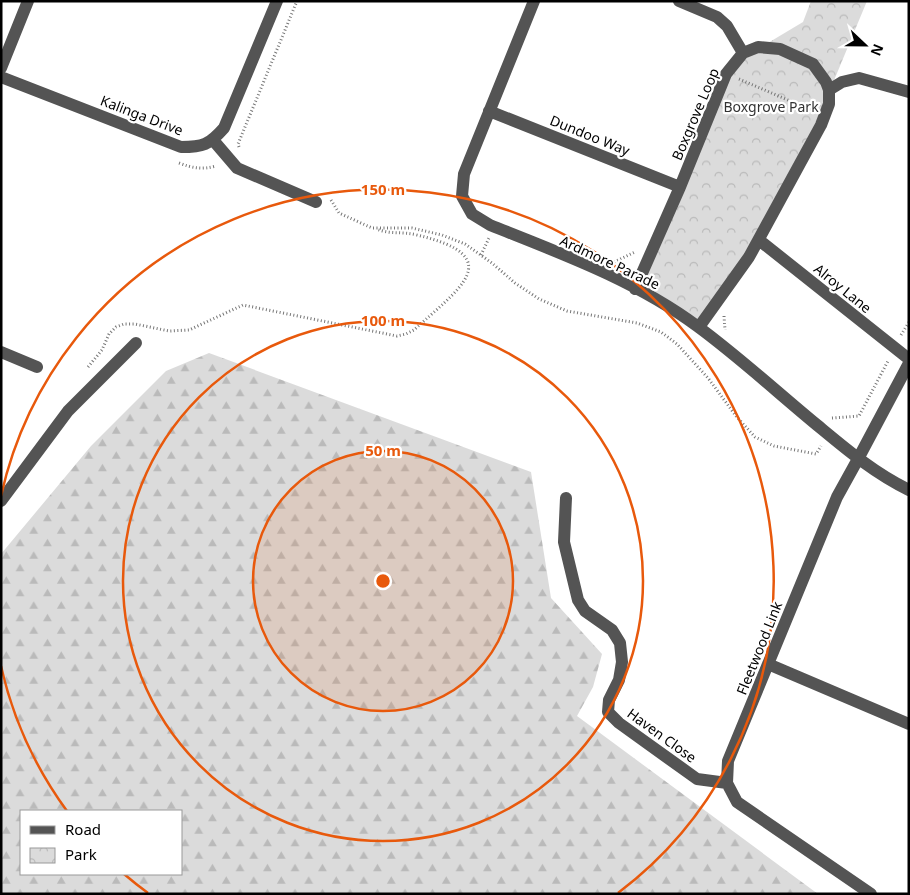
<svg xmlns="http://www.w3.org/2000/svg" width="910" height="895" viewBox="0 0 910 895" font-family="'Noto Sans',sans-serif">
	<style>
		.forest { fill: url(#forest-firs); fill-rule: evenodd }
		.park { fill: url(#park-crowns) }
		.lines { fill: none; stroke-linecap: round; stroke-linejoin: round }
		.path { stroke: #767676; stroke-width: 3; stroke-dasharray: 1 2.5; stroke-linecap: butt }
		.minor { stroke: #545454; stroke-width: 12 }
		.ring { fill: none; stroke: #e8590c; stroke-width: 2.5 }
		.labels { text-anchor: middle; dominant-baseline: central; stroke-width: 4.5; stroke-linejoin: round; paint-order: stroke }
		.park-label { font-size: 14px; fill: #323232; stroke: #fff }
		.street-label { font-size: 14px; fill: #000; stroke: #fff }
		.centre { fill: #e8590c; stroke: #fff; stroke-width: 2.5 }
		.ring-label { font-size: 15px; text-anchor: middle; font-weight: bold; fill: #e8590c; stroke: #fff; stroke-width: 4.5; stroke-linejoin: round; paint-order: stroke }
	</style>
	<defs>
		<pattern id="forest-firs" width="22" height="20" patternUnits="userSpaceOnUse" patternTransform="scale(1.25)"><rect width="22" height="20" fill="#dbdbdb"/><path d="M5 1l3.5 6h-7zM16 11l3.5 6h-7z" fill="#bababa"/></pattern>
		<pattern id="park-crowns" width="20" height="18" patternUnits="userSpaceOnUse" patternTransform="scale(1.25)"><rect width="20" height="18" fill="#dbdbdb"/><path d="M2 6a3 3 0 1 1 6 0M12 15a3 3 0 1 1 6 0" fill="none" stroke="#bababa"/></pattern>
	</defs>
	<rect width="100%" height="100%" fill="#fff"/>
	<!-- forest -->
	<path class="forest" d="M209,353L531,472L551,598L602,654L593,687L577,716L818,894H1V554L91,446L166,371ZM21,811H181V874H21Z"/>
	<!-- park -->
	<path class="park" d="M811,1H867L830,90L829,104L749,257L699,327L635,289L726,74L761,47L803,22Z"/>
	<g class="lines">
		<!-- path -->
		<path class="path" d="M739,79L811,110
			M239,147L238,144L297,1
			M179,163C192,168 202,170 216,166
			M331,200L339,213L372,228H412L442,235L465,244L492,263L515,283L539,299L567,311L637,323L661,332L677,344L708,378L736,416L755,437L774,446L816,454L821,446
			M481,255L489,238
			M614,262L635,252
			M724,316L725,330
			M901,335L909,322
			M88,367L102,350L109,334L116,327L124,324H135L169,331L189,330L243,305L397,336L406,334L414,330C456,291 511,257 417,235C402,231 392,235 376,229
			M832,418L859,416L888,361"/>
		<!-- minor -->
		<path class="minor" d="M534,1L464,174L462,196L472,214L490,225C560,253 635,280 697,326C738,356 777,392 817,425C846,449 874,473 909,490
			M679,1L717,17L727,26L743,53
			M1,68L28,1
			M1,77L181,147C203,147 209,145 224,128L277,1
			M829,90L842,82L859,78L909,92
			M489,111L680,187
			M213,140L237,168L316,202
			M759,240L909,359
			M635,289L680,187L726,74L743,53L758,47L780,49L813,64L826,82L829,90V104L821,125L749,257L699,327
			M1,352L37,367
			M566,498L564,542L578,600L585,611L612,630L620,643L622,662L619,680L609,700L608,712L619,723L697,779L727,783
			M1,501L68,411L136,343
			M768,664L909,724
			M871,894L737,802L727,783L728,761L837,497L858,459L909,363"/>
	</g>
	<!-- distance rings -->
	<circle cx="383" cy="581" r="130" fill="#e8590c" fill-opacity=".12"/>
	<g class="ring">
		<circle cx="383" cy="581" r="130"/>
		<circle cx="383" cy="581" r="260"/>
		<path d="M148 893A391 391 0 0 1 124 874M67 811A391 391 0 0 1 1 666M1 496A391 391 0 1 1 618 893"/>
	</g>
	<g class="labels">
		<!-- park labels -->
		<g class="park-label">
			<text x="771" y="106">Boxgrove Park</text>
		</g>
		<!-- street labels -->
		<g class="street-label">
			<text transform="translate(695 114) rotate(-67)">Boxgrove Loop</text>
			<text transform="translate(142 115) rotate(21)">Kalinga Drive</text>
			<text transform="translate(590 135) rotate(22)">Dundoo Way</text>
			<text transform="translate(610 262) rotate(25)">Ardmore Parade</text>
			<text transform="translate(843 288) rotate(39)">Alroy Lane</text>
			<text transform="translate(759 648) rotate(-68)">Fleetwood Link</text>
			<text transform="translate(662 735) rotate(36)">Haven Close</text>
		</g>
	</g>
	<circle cx="383" cy="581" r="8" class="centre"/>
	<g class="ring-label">
		<text x="383" y="195">150 m</text>
		<text x="383" y="326">100 m</text>
		<text x="383" y="456">50 m</text>
	</g>
	<!-- border -->
	<rect width="910" height="895" fill="none" stroke="#000000" stroke-width="5"/>
	<!-- legend -->
	<rect x="20" y="810" width="162" height="65" fill="#ffffff" stroke="#999999"/>
	<rect x="30" y="826" width="25" height="8" fill="#545454" stroke="#999999"/>
	<text x="65" y="835" font-size="15" fill="#000000">Road</text>
	<rect x="30" y="848" width="25" height="15" fill="url(#park-crowns)" stroke="#999999"/>
	<text x="65" y="860" font-size="15" fill="#000000">Park</text>
	<!-- north arrow -->
	<g transform="translate(865 45) rotate(112)" stroke="#ffffff" stroke-width="4" paint-order="stroke">
	<path d="M0-4L9 19L0 12L-9 19Z" fill="#000000"/>
	<text y="-8" font-size="14" font-weight="bold" text-anchor="middle" fill="#000000">N</text>
	</g>
</svg>
